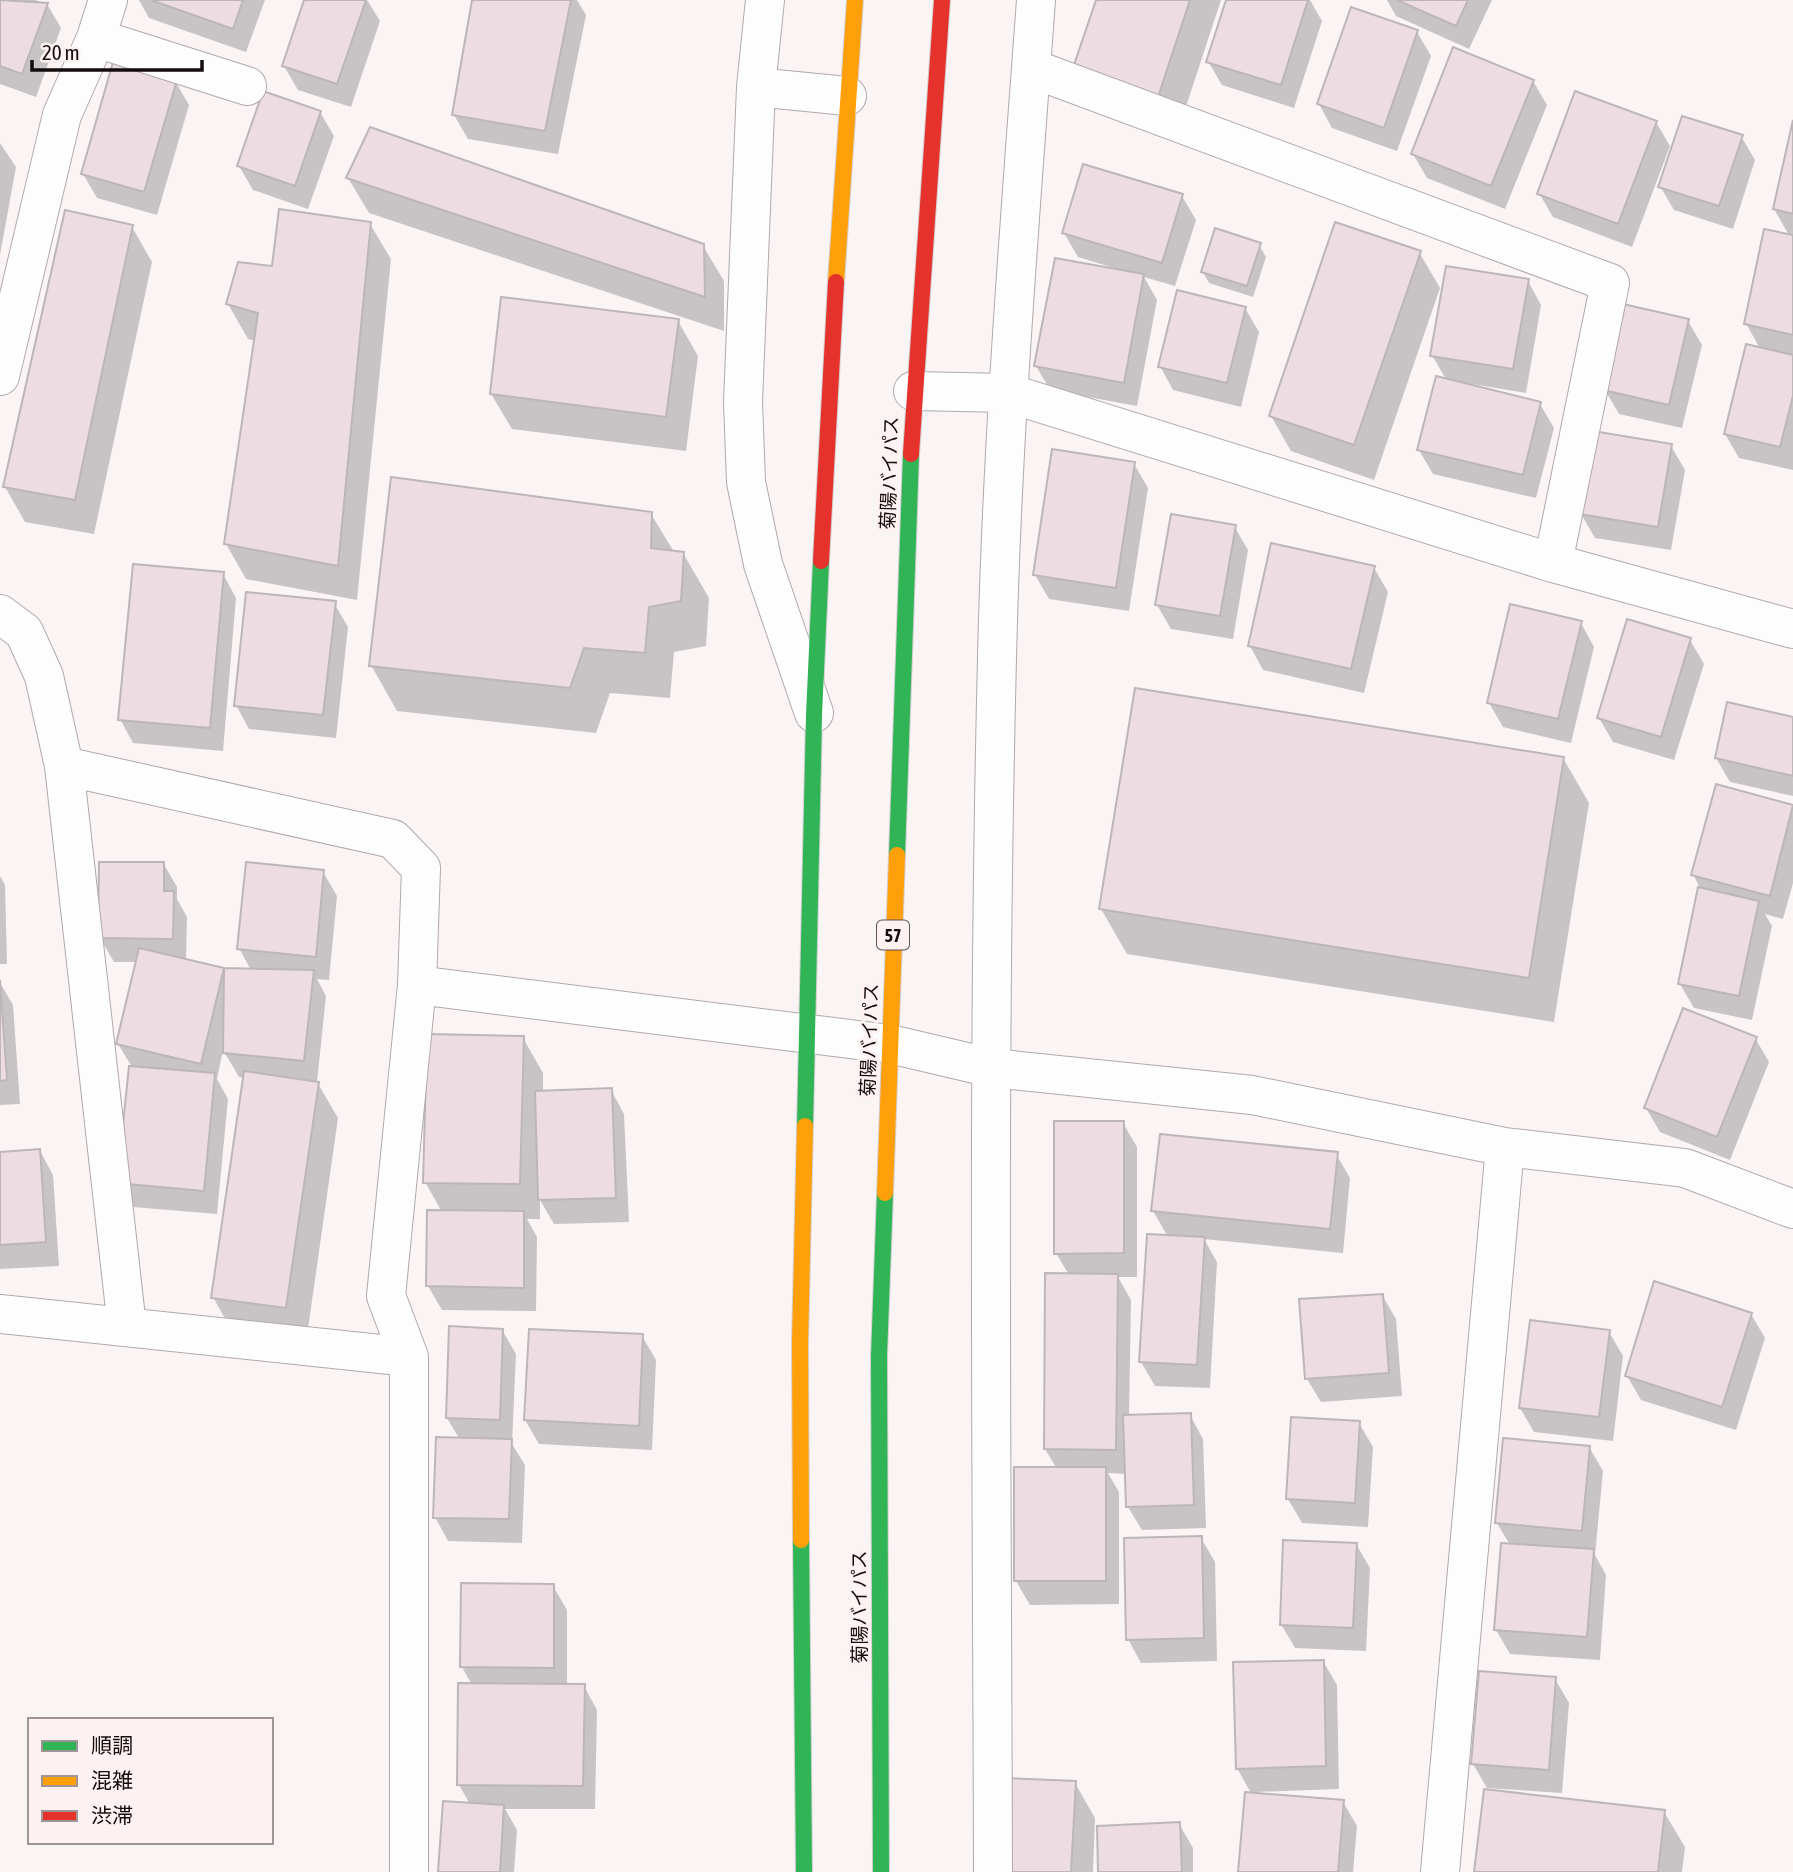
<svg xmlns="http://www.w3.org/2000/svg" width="1793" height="1872" viewBox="0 0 1793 1872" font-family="'Asap Condensed','Noto Sans JP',sans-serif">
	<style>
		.shadow { fill: #0003 }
		.building { fill: #eddde2; stroke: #bdb6b8; stroke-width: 2 }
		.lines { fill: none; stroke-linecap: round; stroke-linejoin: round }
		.street-casing { stroke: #b0a9aa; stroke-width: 40 }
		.fast-casing { stroke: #d3cfcf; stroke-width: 18 }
		.slow-casing { stroke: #d3cfcf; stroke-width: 18 }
		.jam-casing { stroke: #d3cfcf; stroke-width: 18 }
		.street { stroke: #fefdfe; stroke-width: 38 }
		.fast { stroke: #30b455; stroke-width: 16 }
		.slow { stroke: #ff9f0a; stroke-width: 16 }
		.jam { stroke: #e5322d; stroke-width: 16 }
		.labels { text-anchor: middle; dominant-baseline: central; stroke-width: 6; stroke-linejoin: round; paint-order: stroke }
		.shield { fill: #fef1f2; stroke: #5a5152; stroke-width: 2 }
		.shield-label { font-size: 18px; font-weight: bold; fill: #130c0d }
		.street-label { font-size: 19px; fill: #130c0d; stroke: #fef1f2 }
	</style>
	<rect width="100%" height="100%" fill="#fbf4f5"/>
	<!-- shadow -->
	<path class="shadow" d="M0,0H35L47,4L61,28L36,97L0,84Z
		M139,0H265L246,52L149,18Z
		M306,0H367L380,21L351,107L298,90L284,66Z
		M473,0H577L586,15L558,154L468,139L454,115Z
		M1097,0H1221L1178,131Z
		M1228,0H1310L1322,21L1294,108L1222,85L1208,61Z
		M1387,0H1492L1469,49L1396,16Z
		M1417,32L1431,56L1397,151L1332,128L1319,104Z
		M175,81L189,105L157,215L97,198L83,174Z
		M1533,81L1547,105L1505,209L1427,178L1413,154Z
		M320,112L334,136L308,209L253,190L239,166Z
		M1656,122L1670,146L1632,247L1553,217L1539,193Z
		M1793,127V470L1739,458L1725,434L1760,349L1746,323L1790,237L1774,209Z
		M1741,136L1755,160L1733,229L1674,210L1660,186Z
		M0,143L16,167L0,255Z
		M348,178L703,246L724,281V331L369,213Z
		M1182,196L1196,220L1175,286L1144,277L1157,300L1137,406L1050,390L1036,366L1114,268L1078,257L1064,233Z
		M370,224L391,259L357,600L246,579L226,544L256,341L248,339L228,304L273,268Z
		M132,227L152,262L94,534L25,522L5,487Z
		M1259,245L1266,257L1253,297L1209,283L1203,272Z
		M1419,252L1440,288L1374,480L1291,451L1271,416Z
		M1528,281L1541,305L1526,393L1466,383V386L1540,404L1554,428L1536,498L1433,474L1419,450L1447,381L1432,355Z
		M1245,308L1259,332L1241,407L1173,390L1160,366Z
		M678,321L698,356L686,451L512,429L491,394Z
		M1688,321L1702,345L1682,428L1619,414L1605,390Z
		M1671,446L1685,470L1671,550L1595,538L1581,514Z
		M1134,464L1148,488L1129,611L1049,599L1035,575Z
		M651,514L674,552L683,553L709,598L706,646L674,652L670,698L610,693L596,733L397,711L371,665Z
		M1234,526L1248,550L1233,639L1171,629L1157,605Z
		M1374,568L1388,592L1364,693L1263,670L1250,646Z
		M223,574L236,598L223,751L133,743L120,719Z
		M334,603L348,627L336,738L249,729L236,705Z
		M1581,623L1594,647L1571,743L1503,727L1489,703Z
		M1690,640L1704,664L1674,760L1613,742L1599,718Z
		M1793,719V796L1730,782L1716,758Z
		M1563,758L1589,803L1554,1022L1127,954L1101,909Z
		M1717,786L1793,807V883L1783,919L1765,914L1772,926L1752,1020L1694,1008L1680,984L1700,888L1693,874Z
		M163,863L177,887V899L187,917L186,961L223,969L225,975L251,970L239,948L323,872L337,896L329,980L317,979L326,996L317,1082L338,1118L306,1343L233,1333L213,1297L245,1078L239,1077L223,1050L217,1079L228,1099L217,1214L133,1207L119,1183L132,1067L118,1044L137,962H114L100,938Z
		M0,876L5,885L7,964H0Z
		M0,983L13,1005L20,1104L0,1105Z
		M523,1038L543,1073V1092L611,1090L624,1114L629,1222L554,1224L540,1200V1219H527L537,1237L536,1311L442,1310L428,1286L442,1212L425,1182Z
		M1755,1038L1769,1062L1730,1160L1660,1132L1646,1108Z
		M1123,1123L1137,1147V1277H1118L1131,1300L1129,1417L1190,1415L1203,1439L1206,1528L1142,1530L1128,1507L1127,1474L1108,1473L1119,1492V1604L1030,1605L1016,1581L1057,1469L1045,1449L1069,1275L1056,1253Z
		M40,1151L53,1175L59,1266L0,1269V1153Z
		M1336,1154L1350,1178L1343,1253L1204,1239L1217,1262L1210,1388L1155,1386L1141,1362L1168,1237L1153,1211Z
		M1382,1295L1396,1319L1402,1396L1321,1402L1307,1379Z
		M1751,1314L1765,1338L1736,1430L1641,1400L1627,1376Z
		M502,1330L516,1354L512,1444L525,1465L522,1543L448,1541L435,1517L460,1440L447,1418Z
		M1609,1332L1623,1356L1613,1441L1534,1432L1520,1408Z
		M642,1336L656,1360L652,1450L539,1444L525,1420Z
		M1359,1423L1373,1447L1368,1527L1302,1523L1288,1499Z
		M1589,1447L1603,1471L1595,1555L1606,1575L1600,1660L1510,1654L1496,1630L1510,1545L1497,1523Z
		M1201,1538L1215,1562L1217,1661L1141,1663L1128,1639Z
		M1356,1544L1370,1568L1366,1651L1295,1648L1281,1624Z
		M553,1586L567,1610V1686H584L597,1710L595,1809H505L517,1830L514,1872H440L470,1804L459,1785L472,1685L462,1667Z
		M1323,1661L1337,1685L1339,1789L1254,1792V1795L1343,1802L1357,1826L1353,1872H1240L1252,1795L1237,1768Z
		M1555,1679L1569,1703L1562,1793L1487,1788L1473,1764Z
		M1075,1783L1095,1818L1093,1872H1003Z
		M1664,1812L1685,1847L1682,1872H1476Z
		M1179,1824L1193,1848V1872H1100Z"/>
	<!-- building -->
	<path class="building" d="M0,0L48,3L22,74L0,66Z
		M151,0H243L233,29Z
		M304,0H366L337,84L282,66Z
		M472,0H571L545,131L452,115Z
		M1096,0H1190L1158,97L1073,68Z
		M1226,0H1308L1281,85L1206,62Z
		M1397,0H1468L1456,26Z
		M1351,7L1418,30L1384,128L1317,104Z
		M1453,47L1534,80L1491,186L1411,154Z
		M113,62L177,80L144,192L81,174Z
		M263,91L321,111L295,186L237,166Z
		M1575,91L1657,121L1618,224L1537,194Z
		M1682,116L1743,135L1719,206L1658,187Z
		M1793,120V214L1773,209Z
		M370,127L704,244L705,297L346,178Z
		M1083,164L1183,194L1162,263L1062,233Z
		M279,209L371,222L338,566L224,544L258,313L226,304L238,262L272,266Z
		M65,210L133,225L75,500L3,487Z
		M1335,222L1421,251L1354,445L1269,416Z
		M1215,228L1261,243L1247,286L1201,272Z
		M1764,229L1793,235V335L1744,324Z
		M1055,258L1144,274L1124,383L1034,366Z
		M1446,266L1529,279L1513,369L1430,356Z
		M1177,290L1246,307L1227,383L1158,367Z
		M501,297L679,319L666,417L490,394Z
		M1623,304L1689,319L1669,405L1603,390Z
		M1746,344L1793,355V396L1780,447L1724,434Z
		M1436,376L1541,402L1523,475L1417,450Z
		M1593,431L1672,444L1658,527L1579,514Z
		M1052,449L1135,462L1116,588L1033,575Z
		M391,477L652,512L651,548L684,552L681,601L649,607L645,653L584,648L570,688L369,666Z
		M1171,514L1236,525L1220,616L1155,605Z
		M1271,543L1375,566L1351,669L1248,646Z
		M133,564L224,572L210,728L118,720Z
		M246,592L336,601L323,715L234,706Z
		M1510,604L1582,621L1558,719L1487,703Z
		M1627,619L1691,638L1661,737L1597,718Z
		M1135,688L1564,757L1529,978L1099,909Z
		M1727,702L1793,717V776L1715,758Z
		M1716,784L1793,805L1770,896L1691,875Z
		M99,862H164V891H174L173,939L98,938Z
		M246,862L324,870L316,957L237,949Z
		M1698,887L1759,901L1739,996L1678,984Z
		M139,948L224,968L201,1064L116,1044Z
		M224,968L314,970L304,1061L223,1053Z
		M0,980L7,1080L0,1081Z
		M1683,1008L1757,1037L1717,1137L1644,1108Z
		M427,1034L524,1036L520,1184L423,1183Z
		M129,1066L215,1073L204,1191L117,1183Z
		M244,1071L319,1082L286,1308L211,1298Z
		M612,1088L616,1198L538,1200L535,1091Z
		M1054,1121H1124V1253L1054,1254Z
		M1160,1134L1338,1152L1330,1229L1151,1211Z
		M40,1149L46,1242L0,1245V1152Z
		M427,1210L524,1211V1288L426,1286Z
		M1147,1234L1205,1237L1197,1365L1139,1362Z
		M1045,1273L1118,1274L1116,1450L1044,1449Z
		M1654,1281L1752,1313L1722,1407L1625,1376Z
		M1383,1294L1389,1373L1305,1379L1299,1299Z
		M1530,1320L1610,1330L1599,1417L1519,1408Z
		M449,1326L503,1329L500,1420L446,1418Z
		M529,1329L643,1334L639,1426L524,1420Z
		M1191,1413L1194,1505L1126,1507L1123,1415Z
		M1291,1417L1360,1421L1355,1503L1286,1499Z
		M436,1437L512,1439L509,1519L433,1518Z
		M1503,1438L1590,1446L1582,1531L1495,1523Z
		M1014,1467H1106V1581H1014Z
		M1202,1536L1204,1638L1126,1640L1124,1538Z
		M1283,1540L1357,1543L1353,1628L1280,1625Z
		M1501,1543L1594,1549L1587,1637L1494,1630Z
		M461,1583L554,1584V1668L460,1667Z
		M1324,1660L1326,1766L1236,1769L1233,1662Z
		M1479,1671L1556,1677L1549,1770L1471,1764Z
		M458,1683L585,1684L583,1786L457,1785Z
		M1006,1778L1076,1781L1071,1872H1001Z
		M1484,1789L1665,1810L1658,1872H1474Z
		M1245,1792L1344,1800L1338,1872H1238Z
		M443,1801L504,1805L500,1872H438Z
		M1180,1822L1182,1872H1098L1097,1826Z"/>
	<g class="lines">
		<defs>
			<path id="street" d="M765,0L756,87L743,402L746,482L763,564L814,713
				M96,38L247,86
				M1031,68L1610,283L1553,563
				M756,87L847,96
				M0,376L62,115L96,38L108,0
				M913,391L1008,393L1553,563L1793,629
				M0,614L24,632L44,676L64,766L393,839L421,868L417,985
				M64,766L127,1327
				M0,1314L409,1357
				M409,1872V1357L386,1296L417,985L890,1044L992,1068L1252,1095L1505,1147L1685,1168L1793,1209
				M993,1872C992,1467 987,1062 997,658C1002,438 1020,219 1036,0
				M1440,1872L1505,1147"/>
			<path id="fast" d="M897,855L911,454
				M805,1126L814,715L821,561
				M801,1540L804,1872
				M881,1872L879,1356L885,1193"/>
			<path id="slow" d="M836,282L855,0
				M885,1193L897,855
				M801,1540L800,1343L805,1126"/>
			<path id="jam" d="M911,454L942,0
				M821,561L836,282"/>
		</defs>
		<!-- street casing -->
		<use href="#street" class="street-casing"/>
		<!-- fast casing -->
		<use href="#fast" class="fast-casing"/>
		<!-- slow casing -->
		<use href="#slow" class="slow-casing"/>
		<!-- jam casing -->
		<use href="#jam" class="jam-casing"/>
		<!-- street -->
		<use href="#street" class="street"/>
		<!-- fast -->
		<use href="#fast" class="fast"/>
		<!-- slow -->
		<use href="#slow" class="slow"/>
		<!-- jam -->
		<use href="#jam" class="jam"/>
	</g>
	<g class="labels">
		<!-- shield labels -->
		<rect class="shield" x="877" y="920.5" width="32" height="29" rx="5"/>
		<g class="shield-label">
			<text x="893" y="935">57</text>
		</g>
		<!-- street labels -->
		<g class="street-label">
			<text transform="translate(889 473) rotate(-88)">菊陽バイパス</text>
			<text transform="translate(869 1040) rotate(-88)">菊陽バイパス</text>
			<text transform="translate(859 1607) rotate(-90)">菊陽バイパス</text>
		</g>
	</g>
	<!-- legend -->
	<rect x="28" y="1718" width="245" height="126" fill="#fef1f2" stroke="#a09596" stroke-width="2"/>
	<rect x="42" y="1741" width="35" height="10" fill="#30b455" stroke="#a09596" stroke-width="2"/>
	<text x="91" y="1753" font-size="21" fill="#130c0d">順調</text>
	<rect x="42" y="1776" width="35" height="10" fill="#ff9f0a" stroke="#a09596" stroke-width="2"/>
	<text x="91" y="1788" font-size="21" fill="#130c0d">混雑</text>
	<rect x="42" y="1811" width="35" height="10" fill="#e5322d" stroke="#a09596" stroke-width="2"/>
	<text x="91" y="1823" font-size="21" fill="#130c0d">渋滞</text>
	<!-- scale -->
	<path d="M32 60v10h170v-10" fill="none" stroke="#130c0d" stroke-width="3.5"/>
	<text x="42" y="60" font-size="21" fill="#130c0d" stroke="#fef1f2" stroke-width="5" paint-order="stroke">20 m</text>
</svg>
